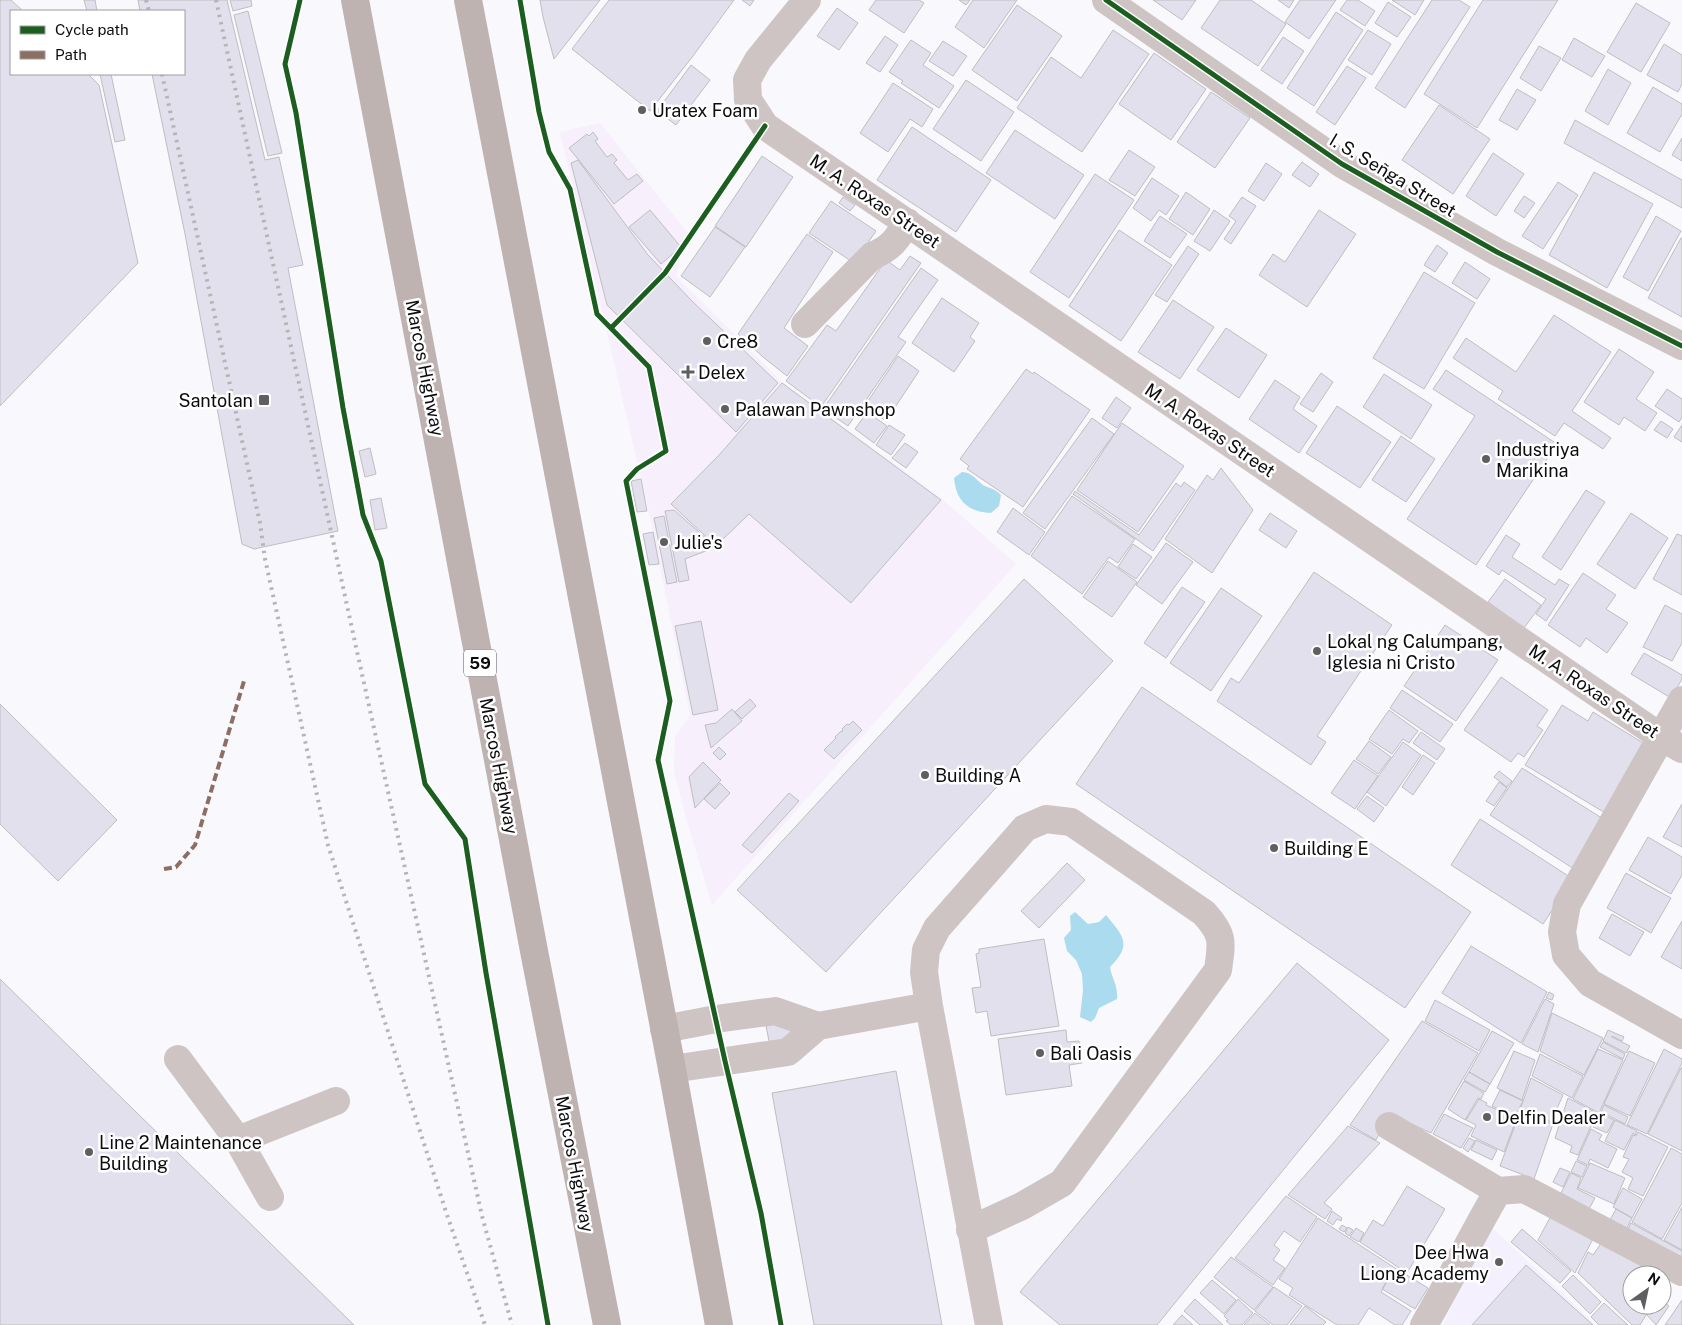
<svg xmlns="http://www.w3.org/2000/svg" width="1682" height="1325" viewBox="0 0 1682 1325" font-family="'Public Sans',sans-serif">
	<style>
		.commercial { fill: #f7effc }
		.education { fill: #f5f0fe }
		.water { fill: #aadbee }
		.building { fill: #e1e0ec; stroke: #bebec2 }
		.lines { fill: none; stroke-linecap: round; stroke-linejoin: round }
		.minor { stroke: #cec4c3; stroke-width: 28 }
		.major { stroke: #beb3b1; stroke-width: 28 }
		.rail { stroke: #b7b3b6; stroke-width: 4; stroke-dasharray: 2.5 5; stroke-linecap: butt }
		.quiet { stroke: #8d6e63; stroke-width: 4; stroke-dasharray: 8 4; stroke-linecap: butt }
		.cycleway-casing { stroke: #fff; stroke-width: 8 }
		.cycleway { stroke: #1b5e20; stroke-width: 5 }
		.poi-dot { fill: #5f5f62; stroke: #fff; stroke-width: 2 }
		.labels { text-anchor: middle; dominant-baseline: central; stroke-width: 5; stroke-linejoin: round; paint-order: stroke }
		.shield { fill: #fff; stroke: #555557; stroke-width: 1 }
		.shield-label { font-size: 16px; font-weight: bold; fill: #0c0c0f }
		.poi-label { font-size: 18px; fill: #0c0c0f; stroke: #fff; text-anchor: start }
		.street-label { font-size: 18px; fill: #0c0c0f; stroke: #fff }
	</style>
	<rect width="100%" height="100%" fill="#f8f8fd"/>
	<!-- commercial -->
	<path class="commercial" d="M600,123L687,232L676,276L781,381L941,498L1016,564L712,905L685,814L674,771L675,737L690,715L648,508L560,132Z"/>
	<!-- education -->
	<path class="education" d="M1486,1222L1596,1325H1443L1454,1302Z"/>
	<!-- water -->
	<path class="water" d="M962,472C973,473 975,479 983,485C990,489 993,487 1001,495L999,506L991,513C968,512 956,501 954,478Z
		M1075,912L1088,924L1099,922L1106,915C1123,936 1133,944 1110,967C1112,980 1118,984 1117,999L1099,1008L1095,1018L1091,1022L1080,1017L1083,990L1082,974L1076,960L1067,951L1064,938L1071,930L1070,916Z"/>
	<!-- building -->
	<path class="building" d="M0,0H11L23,11H11V74H88L99,85L138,263L0,406Z
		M84,0H95L97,11H87Z
		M138,0H227L265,160L279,157L303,265L288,268L338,531L254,549L242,544L185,234L152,74H184V11H140Z
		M230,0H251L252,6L233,11Z
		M540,0H600L554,59L543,17Z
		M609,0H734L693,56L650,111L572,49Z
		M742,0H754L750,6Z
		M876,0H919L924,3L904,33L869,10Z
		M959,0H970L966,5Z
		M973,0H1017L984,48L955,27Z
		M1153,0H1196L1182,20Z
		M1220,0H1251L1286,24L1258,66L1201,28Z
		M1278,0H1294L1289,8Z
		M1300,0H1336L1309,39L1285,22Z
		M1347,0H1358L1375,11L1365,26L1340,10Z
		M1392,0H1424L1415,15Z
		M1432,0H1459L1470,7L1405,108L1375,88Z
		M1483,0H1558L1477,128L1424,94Z
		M1388,2L1411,17L1397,37L1375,23Z
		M1636,3L1670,23L1641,72L1607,52Z
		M1017,5L1062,36L1017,101L972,70Z
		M837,8L858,23L839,50L817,36Z
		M248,11L282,153L268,156L234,15Z
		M1336,12L1363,30L1314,106L1287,88Z
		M1113,30L1149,54L1082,152L1017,108L1051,57L1081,78Z
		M1368,30L1391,44L1372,75L1348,60Z
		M885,36L898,45L880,72L866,63Z
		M1283,37L1304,51L1282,84L1261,70Z
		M1574,38L1605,56L1592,77L1562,60Z
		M911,40L931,53L923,65L954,86L939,108L901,83L903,81L889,72Z
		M943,41L967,56L953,76L929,61Z
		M1664,44L1682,55V84L1678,92L1647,75Z
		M1539,46L1561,58L1541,91L1520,78Z
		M1154,53L1206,89L1171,140L1119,104Z
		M691,65L710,80L676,125L657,111Z
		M1347,66L1366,78L1335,125L1316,112Z
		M1608,69L1631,83L1608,125L1585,111Z
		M100,74H111L125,140L115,142Z
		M966,80L1014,112L981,161L933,129Z
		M893,83L933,109L922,127L910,119L888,152L860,133Z
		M1653,87L1682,104V114L1660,152L1627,133Z
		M1517,89L1536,100L1517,130L1499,120Z
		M1211,92L1250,118L1215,168L1177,142Z
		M1439,105L1490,139L1453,194L1402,160Z
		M1575,120L1682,180V208L1564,143Z
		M912,127L991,180L956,232L877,180Z
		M1015,130L1084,175L1055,219L986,173Z
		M593,132L598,139L595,141L607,157L612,154L617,160L614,163L628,180L637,174L643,181L614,204L569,148L587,134L589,136Z
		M1682,138V161L1672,155Z
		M1129,150L1155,167L1135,196L1109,180Z
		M1493,153L1524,174L1496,216L1466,196Z
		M762,156L793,177L746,247L715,226Z
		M578,160L648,255L693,302L778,383L736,432L607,305L571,163Z
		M1302,162L1319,174L1310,187L1292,175Z
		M1266,163L1282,174L1264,201L1248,191Z
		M1594,172L1653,204L1607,288L1549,255Z
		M1095,174L1134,200L1069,298L1030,272Z
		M1152,178L1179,196L1166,215L1159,210L1151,221L1133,208Z
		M1558,182L1578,195L1543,249L1522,236Z
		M1186,192L1210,209L1193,235L1169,219Z
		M1524,196L1535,203L1524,218L1514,211Z
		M843,197L855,205L850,211L839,203Z
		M1242,197L1256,206L1231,244L1224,239L1236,221L1229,216Z
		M831,201L876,231L854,263L809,233Z
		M650,210L681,247L661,264L629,227Z
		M1214,210L1230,221L1210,251L1194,241Z
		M1319,210L1356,234L1307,307L1259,275L1273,254L1285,262Z
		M1160,216L1187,234L1170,258L1144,241Z
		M1656,216L1681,231L1648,291L1623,277Z
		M715,227L745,247L710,297L681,276Z
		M1119,230L1172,265L1121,341L1069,306Z
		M807,234L833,252L784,328L808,346L787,376L763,357L738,334Z
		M1681,238H1682V317L1648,298Z
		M1437,245L1448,253L1435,272L1424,265Z
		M1188,246L1199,254L1167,302L1155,295Z
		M910,256L921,263L821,407L786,381L827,325L836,331L886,260L900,270Z
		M1465,262L1490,279L1477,299L1452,283Z
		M921,268L938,280L898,337L906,342L848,426L823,409Z
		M1424,272L1475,303L1424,389L1373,358Z
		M942,298L979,323L970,337L975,341L954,372L912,343Z
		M1173,300L1214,327L1180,379L1138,352Z
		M1554,315L1611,352L1572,411L1611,438L1603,449L1564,423L1555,436L1498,399L1503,391L1453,358L1466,338L1516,372Z
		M1226,328L1267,355L1239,398L1197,370Z
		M1619,349L1654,372L1636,399L1657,413L1645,431L1624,417L1619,425L1584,402Z
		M898,356L919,371L886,421L864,407Z
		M1026,369L1033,374L1034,372L1090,410L1023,507L967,469L969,466L960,459Z
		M1446,370L1557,444L1476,565L1407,519L1475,416L1433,389Z
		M1321,373L1333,382L1313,412L1300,404Z
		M1384,374L1432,405L1411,439L1363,407Z
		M1275,380L1300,397L1293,409L1317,426L1299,453L1249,419Z
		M782,383L941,500L851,603L749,514L716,546L671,504L720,454Z
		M1667,389L1682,399V417L1679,422L1655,406Z
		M1116,397L1131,408L1117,428L1102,418Z
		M1337,406L1391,442L1360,488L1306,453Z
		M867,412L887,426L874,443L855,429Z
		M1092,418L1114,434L1045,529L1023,513Z
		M1661,421L1673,429L1667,438L1654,430Z
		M1122,423L1184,466L1138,532L1077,490Z
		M889,425L905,435L891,455L876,445Z
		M1682,425V442L1674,437Z
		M1401,436L1435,459L1406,502L1372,480Z
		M905,443L918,452L906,468L892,458Z
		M370,448L376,474L365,477L359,451Z
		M1221,468L1253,510L1212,573L1165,539L1207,475L1213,480Z
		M641,479L647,511L637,512L631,481Z
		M1184,482L1195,490L1153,551L1073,494L1075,491L1139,535L1176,483L1181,487Z
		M1586,490L1605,502L1561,570L1542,557Z
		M1072,496L1135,539L1118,563L1109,557L1082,594L1031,556Z
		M381,498L387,528L375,530L370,500Z
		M1013,508L1045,532L1029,555L997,532Z
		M674,510L716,547L685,559L689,580L679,582L665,511Z
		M1270,513L1297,531L1286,548L1259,530Z
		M1631,513L1668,538L1635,589L1597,564Z
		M664,516L677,582L667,584L654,518Z
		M653,532L659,564L649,565L643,534Z
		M1677,534L1682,536V595L1653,579Z
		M1506,535L1520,544L1512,557L1555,585L1559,579L1569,585L1546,621L1536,614L1546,599L1502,570L1499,575L1486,566Z
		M1166,543L1193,562L1162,604L1136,585Z
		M1133,544L1152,557L1136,579L1118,567Z
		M1108,561L1137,582L1112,617L1083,597Z
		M1314,572L1392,625L1317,736L1326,742L1311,765L1217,701L1231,678L1239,683Z
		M1583,573L1616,595L1606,609L1628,623L1607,653L1586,638L1580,647L1548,625Z
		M1024,579L1113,661L826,972L737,890Z
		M1505,579L1541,605L1524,628L1488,602Z
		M1182,587L1205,602L1166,658L1144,643Z
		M1221,588L1262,616L1211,691L1170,663Z
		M1665,605L1682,614V643L1672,661L1643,647Z
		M701,621L718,710L693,715L675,626Z
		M1445,625L1498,660L1456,721L1404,686Z
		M1644,653L1682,675V679L1671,698L1631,674Z
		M1501,677L1548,710L1537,726L1543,730L1524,757L1518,753L1511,762L1464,730Z
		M1142,687L1471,912L1405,1008L1076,784Z
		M1402,690L1453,724L1440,742L1390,708Z
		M750,699L756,706L742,719L735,712Z
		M0,704L117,820L58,881L0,824Z
		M1562,705L1588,721L1593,712L1648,746L1607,814L1525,765Z
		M732,709L742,721L711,748L705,725L716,723Z
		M1389,710L1418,731L1409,743L1403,739L1392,754L1369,739Z
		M853,721L862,730L834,759L824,750L836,738L835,737L840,732L843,731L842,729L847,724L849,725Z
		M1421,732L1445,749L1437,760L1413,743Z
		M1369,741L1391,757L1378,774L1356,759Z
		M1403,742L1421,755L1386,806L1367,792Z
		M719,747L726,754L720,760L713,753Z
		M1423,755L1435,763L1413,795L1402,787Z
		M1354,760L1378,776L1355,809L1331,793Z
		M703,762L721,780L695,808L689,777Z
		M1522,768L1605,820L1574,869L1490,815Z
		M1499,771L1512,781L1507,787L1494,777Z
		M1499,782L1507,788L1494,806L1486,801Z
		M720,783L730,793L715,809L704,799Z
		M789,793L799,801L752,853L742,845Z
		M1367,796L1384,808L1374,822L1357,809Z
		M1682,804V847L1663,837Z
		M1480,819L1573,879L1543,924L1451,865Z
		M1648,837L1682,857V875L1671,894L1629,870Z
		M1067,863L1085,880L1039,928L1021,911Z
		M1626,873L1671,898L1651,933L1607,908Z
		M1612,914L1644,932L1630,956L1599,938Z
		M1682,921V969L1661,957Z
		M1044,939L1059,1026L991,1036L987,1011L976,1013L972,988L981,987L976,954L979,953V949Z
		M1471,946L1547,992L1521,1043L1442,993Z
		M1297,963L1389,1040L1157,1325H1060L1020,1292Z
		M0,979L354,1325H0Z
		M1549,992L1554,995L1552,1000L1546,998Z
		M1545,999L1554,1004L1538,1052L1522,1044Z
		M1435,1000L1490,1030L1479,1051L1425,1021Z
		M1552,1013L1603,1038L1584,1075L1540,1051Z
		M794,1020L798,1039L770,1046L766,1026Z
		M1422,1021L1478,1053L1431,1133L1390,1114L1376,1140L1350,1125Z
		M1066,1030L1067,1042L1079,1041L1082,1063L1069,1065L1072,1086L1006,1095L998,1039Z
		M1608,1030L1624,1037L1622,1041L1612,1036V1037L1630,1046L1626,1053L1603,1041Z
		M1492,1031L1514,1043L1490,1084L1469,1072Z
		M1603,1042L1625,1054L1623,1059L1600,1047Z
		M1598,1049L1623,1060L1599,1113L1573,1099Z
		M1664,1049L1682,1059V1063L1647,1134L1627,1125Z
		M1514,1051L1535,1060L1522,1100L1497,1088Z
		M1629,1051L1655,1063L1630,1116L1604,1104Z
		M1540,1054L1583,1076L1572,1098L1532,1076Z
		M1681,1068H1682V1151L1648,1134Z
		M896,1071L942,1325H814L772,1093Z
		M1469,1072L1490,1084L1485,1092L1464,1080Z
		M1531,1078L1563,1095L1551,1122L1521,1107Z
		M1464,1081L1484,1093L1481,1099L1478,1098L1465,1120L1448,1109Z
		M1500,1090L1523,1101L1515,1117L1492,1106Z
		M1568,1098L1597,1113L1578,1155L1570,1152L1572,1146L1555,1138Z
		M1479,1099L1487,1103L1486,1105L1517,1118L1504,1152L1471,1136L1476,1125L1466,1120Z
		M1604,1105L1628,1117L1625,1124L1601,1112Z
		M1520,1112L1553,1124L1534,1179L1500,1166Z
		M1600,1113L1614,1120L1607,1133L1593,1127Z
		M1444,1114L1473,1128L1461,1148L1433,1134Z
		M1615,1120L1637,1131L1635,1135L1633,1133L1624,1150L1605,1141Z
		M1348,1126L1380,1143L1324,1203L1332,1209L1325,1219L1288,1195Z
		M1591,1129L1602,1135L1599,1140L1617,1149L1608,1168L1590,1159L1588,1165L1577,1160Z
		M1638,1132L1668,1147L1643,1196L1628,1189L1633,1178L1622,1172L1629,1159L1623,1157L1633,1135L1636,1136Z
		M1469,1138L1475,1141L1468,1152L1463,1148Z
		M1476,1140L1497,1150L1492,1160L1471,1150Z
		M1671,1148L1682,1154V1203L1662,1239L1632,1222Z
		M1576,1161L1587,1166L1582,1177L1571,1172Z
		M1590,1163L1625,1178L1614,1204L1578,1188Z
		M1560,1168L1570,1172L1563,1187L1553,1182Z
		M1571,1173L1581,1178L1577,1189L1595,1198L1589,1209L1561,1193Z
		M1407,1186L1445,1209L1407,1273L1360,1242L1373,1220L1383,1226Z
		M1623,1188L1642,1199L1632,1218L1613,1207Z
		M1286,1196L1317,1217L1300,1242L1284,1231L1274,1245L1280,1250L1273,1260L1285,1268L1273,1285L1235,1258Z
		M1682,1207V1250L1664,1240Z
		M1616,1209L1632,1218L1627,1228L1610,1220Z
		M1332,1211L1342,1218L1341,1221L1337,1219L1333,1225L1327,1221Z
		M1551,1216L1593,1239L1575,1273L1538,1240Z
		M1318,1218L1395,1268L1381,1292L1411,1311L1402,1325H1395L1369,1308L1358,1325H1337L1289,1295L1293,1288L1279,1279Z
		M1631,1223L1682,1251V1258L1628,1229Z
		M1342,1225L1347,1228L1344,1232L1339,1229Z
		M1348,1227L1353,1230L1349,1236L1345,1233Z
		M1356,1228L1364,1233L1359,1242L1350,1237Z
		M1522,1229L1571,1271L1560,1283L1511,1242Z
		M1602,1242L1657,1275H1632V1305H1652L1640,1325H1632L1578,1273L1588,1252L1593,1255Z
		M1231,1257L1273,1287L1254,1310L1214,1277Z
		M1526,1265L1593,1325H1472Z
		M1395,1268L1428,1288L1415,1309L1382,1289Z
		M1573,1275L1601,1302L1590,1314L1562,1286Z
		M1662,1278L1667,1281L1662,1289Z
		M1212,1280L1236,1300L1224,1314L1200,1293Z
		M1274,1287L1302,1306L1287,1325H1273L1255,1311Z
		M1195,1299L1223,1325H1200L1184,1311Z
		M1238,1299L1253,1313L1242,1325H1231L1226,1321L1228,1320L1224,1316Z
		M1682,1300V1325H1665Z
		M1662,1301L1669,1306L1656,1325L1647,1315L1653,1305H1662Z
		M1604,1303L1628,1325H1599L1591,1317Z
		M1305,1306L1326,1322L1323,1325H1290Z
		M1255,1313L1270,1325H1244Z
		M1182,1315L1193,1325H1173Z"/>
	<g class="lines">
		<!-- minor -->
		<path class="minor" d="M807,0L758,60L747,80L748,100L765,126L1661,737L1682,749
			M1106,0L1342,164L1497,252L1682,346
			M805,324L872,256C891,248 897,240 907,222
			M1682,700L1567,904L1562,932L1566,955L1590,983L1682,1035
			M664,1029L716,1019L775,1011L818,1026L929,1006
			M178,1059L238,1140L270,1197
			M672,1069L788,1052L818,1026
			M1389,1126L1498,1191L1524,1189L1682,1272
			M238,1140L336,1101
			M970,1230L1022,1206L1062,1183L1218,970C1222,941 1224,935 1204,913L1071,822L1046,819L1025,828L937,928L926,950L924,972L929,1006L989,1325
			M1424,1325C1450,1281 1472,1235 1498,1191"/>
		<!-- major -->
		<path class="major" d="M355,0L534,951L607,1325
			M468,0L672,1069L719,1325"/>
		<!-- rail -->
		<path class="rail" d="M146,0L149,11
			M216,0L356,647L482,1216L512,1325
			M162,74L260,523L265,559L328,845L446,1212L485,1325"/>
		<!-- quiet -->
		<path class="quiet" d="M164,869L176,867L195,845L244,681"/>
		<defs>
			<path id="cycleway" d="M300,0L285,64L296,113L343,408L363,515L381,561L425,784L465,839L486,973L548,1325
				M520,0L539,112L549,152L570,189L597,314L649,367L666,451L637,469L626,481L670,701L658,760L725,1061L761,1213L781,1325
				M1106,0L1342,164L1497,252L1682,346
				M611,328L665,273L765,126"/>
		</defs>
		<!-- cycleway casing -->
		<use href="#cycleway" class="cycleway-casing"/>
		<!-- cycleway -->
		<use href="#cycleway" class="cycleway"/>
	</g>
	<!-- markers -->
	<g class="poi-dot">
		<circle cx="642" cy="110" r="5"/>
		<circle cx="707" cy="341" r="5"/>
		<path d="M685.5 364.5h5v5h5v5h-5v5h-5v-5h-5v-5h5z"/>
		<rect x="258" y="394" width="12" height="12" rx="2.5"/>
		<circle cx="725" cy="409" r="5"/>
		<circle cx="1486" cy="459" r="5"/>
		<circle cx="664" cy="542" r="5"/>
		<circle cx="1317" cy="651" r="5"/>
		<circle cx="925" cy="775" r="5"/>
		<circle cx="1274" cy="848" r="5"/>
		<circle cx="1040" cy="1053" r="5"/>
		<circle cx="1487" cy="1117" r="5"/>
		<circle cx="89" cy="1152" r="5"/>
		<circle cx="1499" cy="1262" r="5"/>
	</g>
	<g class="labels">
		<!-- shield labels -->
		<rect class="shield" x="464" y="649.5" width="32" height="27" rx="4"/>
		<g class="shield-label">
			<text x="480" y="663">59</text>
		</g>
		<!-- poi labels -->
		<g class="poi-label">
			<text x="652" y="110">Uratex Foam</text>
			<text x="717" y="341">Cre8</text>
			<text x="698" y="372">Delex</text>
			<text x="253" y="400" text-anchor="end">Santolan</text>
			<text x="735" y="409">Palawan Pawnshop</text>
			<text x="1496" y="449">Industriya<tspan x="1496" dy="21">Marikina</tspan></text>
			<text x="674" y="542">Julie's</text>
			<text x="1327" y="641">Lokal ng Calumpang,<tspan x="1327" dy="21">Iglesia ni Cristo</tspan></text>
			<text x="935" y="775">Building A</text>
			<text x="1284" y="848">Building E</text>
			<text x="1050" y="1053">Bali Oasis</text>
			<text x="1497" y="1117">Delfin Dealer</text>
			<text x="99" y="1142">Line 2 Maintenance<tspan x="99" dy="21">Building</tspan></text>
			<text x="1489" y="1252" text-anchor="end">Dee Hwa<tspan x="1489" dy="21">Liong Academy</tspan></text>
		</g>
		<!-- street labels -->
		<g class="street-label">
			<text transform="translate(1393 175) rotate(31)">I. S. Señga Street</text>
			<text transform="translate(875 201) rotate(34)">M. A. Roxas Street</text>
			<text transform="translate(425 368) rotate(79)">Marcos Highway</text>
			<text transform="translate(1210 430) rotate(34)">M. A. Roxas Street</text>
			<text transform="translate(1594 691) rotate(34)">M. A. Roxas Street</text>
			<text transform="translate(499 766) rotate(79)">Marcos Highway</text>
			<text transform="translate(575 1164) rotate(79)">Marcos Highway</text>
		</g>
	</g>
	<!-- legend -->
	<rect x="10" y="10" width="175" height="65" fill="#ffffff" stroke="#9e9e9f"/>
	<rect x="20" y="26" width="25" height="8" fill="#1b5e20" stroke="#9e9e9f"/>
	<text x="55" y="35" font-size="15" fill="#0c0c0f">Cycle path</text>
	<rect x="20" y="51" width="25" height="8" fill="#8d6e63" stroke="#9e9e9f"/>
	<text x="55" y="60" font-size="15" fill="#0c0c0f">Path</text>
	<!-- north arrow -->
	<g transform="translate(1647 1290) rotate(33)"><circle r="24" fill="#ffffff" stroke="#9e9e9f"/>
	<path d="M0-4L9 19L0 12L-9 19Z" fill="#5f5f62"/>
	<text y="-8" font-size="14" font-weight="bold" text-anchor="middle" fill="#0c0c0f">N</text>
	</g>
</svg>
